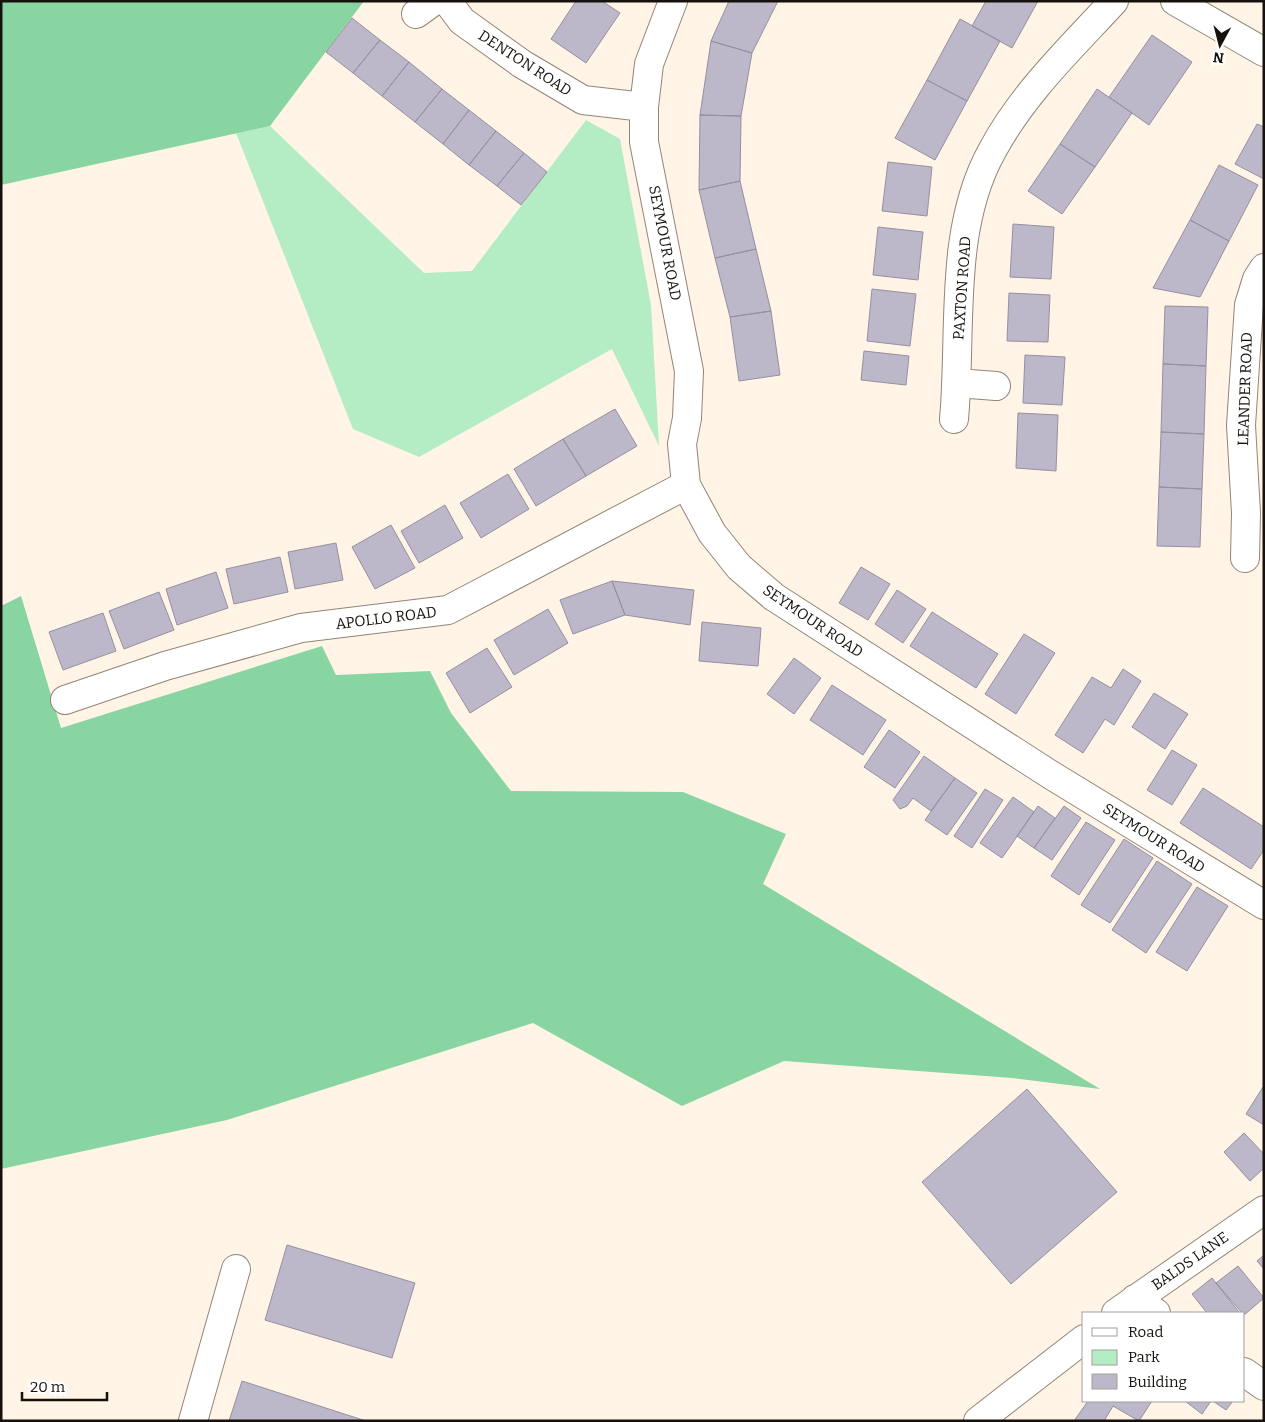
<svg xmlns="http://www.w3.org/2000/svg" width="1265" height="1422" viewBox="0 0 1265 1422" font-family="Bitter,serif">
	<style>
		.green { fill: #b4ecc4 }
		.forest { fill: #89d5a1 }
		.building { fill: #bcb7c9; stroke: #958fa1 }
		.lines { fill: none; stroke-linecap: round; stroke-linejoin: round }
		.minor-casing { stroke: #928576; stroke-width: 30 }
		.minor { stroke: #fff; stroke-width: 28 }
		.labels { text-anchor: middle; dominant-baseline: central; stroke-width: 4.5; stroke-linejoin: round; paint-order: stroke }
		.street-label { font-size: 15px; fill: #16110c; stroke: #fff }
	</style>
	<rect width="100%" height="100%" fill="#fff4e6"/>
	<!-- green -->
	<path class="green" d="M586,120L620,139L651,305L659,446L612,349L419,457L353,429L236,133L270,126L424,273L472,271Z"/>
	<!-- forest -->
	<path class="forest" d="M1,1H364L270,126L1,185Z
		M21,596L61,728L322,646L336,675L430,671L451,713L511,791L683,792L786,834L763,884L1100,1089L1012,1078L784,1061L682,1106L533,1023L227,1120L1,1169V606Z"/>
	<!-- building -->
	<path class="building" d="M576,1H602L620,13L586,63L551,39Z
		M729,1H778L752,53L711,41Z
		M986,1H1038L1012,48L972,26Z
		M352,18L380,40L353,73L326,52Z
		M960,19L1000,41L967,101L927,80Z
		M1152,35L1192,62L1149,125L1109,97Z
		M380,40L409,62L382,96L353,73Z
		M711,41L752,53L741,116L700,115Z
		M409,62L442,89L415,122L382,96Z
		M927,80L967,101L935,160L895,138Z
		M442,89L469,110L443,144L415,122Z
		M1097,89L1132,113L1095,167L1060,144Z
		M469,110L496,131L469,165L443,144Z
		M700,115L741,116L740,181L699,190Z
		M1257,124L1264,127V179L1235,164Z
		M496,131L524,153L497,186L469,165Z
		M1060,144L1095,167L1062,214L1028,191Z
		M524,153L547,172L521,205L497,186Z
		M888,162L932,167L927,216L882,211Z
		M1219,165L1258,185L1229,241L1190,220Z
		M740,181L756,249L715,258L699,190Z
		M1190,220L1229,241L1200,297L1153,288Z
		M1013,224L1054,227L1051,279L1010,277Z
		M878,227L923,232L918,280L873,275Z
		M756,249L771,311L730,317L715,258Z
		M872,289L916,294L910,346L867,341Z
		M1009,293L1050,295L1048,342L1007,341Z
		M1165,306L1208,307L1206,366L1163,364Z
		M771,311L780,375L739,381L730,317Z
		M864,351L909,356L906,385L861,380Z
		M1025,355L1065,357L1062,405L1023,403Z
		M1163,364L1206,366L1204,434L1161,432Z
		M615,409L637,446L586,476L563,439Z
		M1018,413L1058,415L1056,471L1016,468Z
		M1161,432L1204,434L1202,489L1159,487Z
		M563,439L586,476L536,506L514,469Z
		M508,474L529,509L481,538L460,503Z
		M1159,487L1202,489L1200,547L1157,546Z
		M445,505L463,538L419,563L401,531Z
		M391,525L415,568L375,589L352,547Z
		M336,543L343,580L295,589L288,552Z
		M280,557L288,592L234,604L226,569Z
		M861,567L890,584L868,620L839,603Z
		M216,572L228,608L177,625L166,589Z
		M612,581L694,590L690,625L625,615Z
		M612,581L625,615L573,634L560,600Z
		M897,590L926,609L903,643L875,624Z
		M159,592L174,630L124,649L109,611Z
		M548,609L568,643L514,675L494,640Z
		M932,612L998,654L976,688L910,646Z
		M103,613L116,651L63,670L49,632Z
		M702,622L761,628L758,666L699,661Z
		M1024,634L1055,653L1016,714L985,694Z
		M487,648L512,687L470,713L446,673Z
		M794,658L821,678L794,714L767,694Z
		M1123,669L1141,681L1114,725L1105,719L1083,753L1055,735L1092,677L1111,688Z
		M832,685L886,720L863,755L810,720Z
		M1154,693L1188,714L1165,749L1132,727Z
		M889,730L920,752L895,788L864,767Z
		M1172,750L1197,765L1172,805L1147,790Z
		M924,756L955,778L931,811L913,798L907,806L900,809L893,800Z
		M955,778L977,793L947,835L925,820Z
		M1203,788L1264,827V850L1251,869L1180,823Z
		M985,789L1003,800L972,848L954,836Z
		M1013,797L1034,812L1002,858L980,843Z
		M1038,806L1055,818L1034,848L1017,836Z
		M1064,806L1081,818L1052,860L1034,848Z
		M1086,822L1115,840L1079,895L1051,876Z
		M1124,839L1153,858L1110,923L1081,905Z
		M1157,861L1192,884L1146,953L1112,930Z
		M1197,887L1228,906L1187,971L1156,952Z
		M1263,1087L1264,1088V1125L1246,1114Z
		M1027,1089L1117,1192L1011,1284L922,1182Z
		M1244,1133L1264,1154V1168L1250,1181L1224,1152Z
		M287,1245L415,1283L392,1358L265,1320Z
		M1264,1255V1269L1257,1261Z
		M1238,1266L1264,1298L1244,1315L1216,1283Z
		M1212,1278L1239,1312L1237,1313H1207L1192,1294Z
		M242,1381L366,1421H229Z
		M1088,1401H1152L1139,1421L1113,1406L1104,1421H1074Z
		M1185,1401H1211L1202,1414Z
		M1213,1401H1233L1226,1410Z"/>
	<g class="lines">
		<defs>
			<path id="minor" d="M447,1L462,21L522,64L583,100L644,107
				M673,1L649,64L644,107V142L689,371L687,418L682,444L686,485L712,533L739,567L774,597L1051,775L1264,905
				M1175,1L1264,52
				M416,14L434,1
				M957,383L996,386
				M954,419C962,332 948,230 992,151C1023,93 1070,49 1114,1
				M1245,558L1246,513L1241,425L1249,305L1257,279L1264,268
				M65,700L165,666L301,628L448,610L686,485
				M1135,1299L1156,1313
				M1116,1313L1264,1210
				M1244,1372L1264,1386
				M193,1421L236,1269
				M978,1421L1084,1339"/>
		</defs>
		<!-- minor casing -->
		<use href="#minor" class="minor-casing"/>
		<!-- minor -->
		<use href="#minor" class="minor"/>
	</g>
	<g class="labels">
		<!-- street labels -->
		<g class="street-label">
			<text transform="translate(525 63) rotate(33)">DENTON ROAD</text>
			<text transform="translate(665 243) rotate(79)">SEYMOUR ROAD</text>
			<text transform="translate(962 288) rotate(-86)">PAXTON ROAD</text>
			<text transform="translate(1245 389) rotate(-88)">LEANDER ROAD</text>
			<text transform="translate(386 618) rotate(-7)">APOLLO ROAD</text>
			<text transform="translate(813 621) rotate(34)">SEYMOUR ROAD</text>
			<text transform="translate(1154 838) rotate(32)">SEYMOUR ROAD</text>
			<text transform="translate(1190 1261) rotate(-35)">BALDS LANE</text>
		</g>
	</g>
	<!-- border -->
	<rect width="1265" height="1422" fill="none" stroke="#16110c" stroke-width="5"/>
	<!-- legend -->
	<rect x="1082" y="1312" width="162" height="90" fill="#ffffff" stroke="#a2a09e"/>
	<rect x="1092" y="1328" width="25" height="8" fill="#ffffff" stroke="#a2a09e"/>
	<text x="1128" y="1337" font-size="15" fill="#16110c">Road</text>
	<rect x="1092" y="1350" width="25" height="15" fill="#b4ecc4" stroke="#a2a09e"/>
	<text x="1128" y="1362" font-size="15" fill="#16110c">Park</text>
	<rect x="1092" y="1374" width="25" height="15" fill="#bcb7c9" stroke="#a2a09e"/>
	<text x="1128" y="1387" font-size="15" fill="#16110c">Building</text>
	<!-- north arrow -->
	<g transform="translate(1220 45) rotate(187)" stroke="#ffffff" stroke-width="4" paint-order="stroke">
	<path d="M0-4L9 19L0 12L-9 19Z" fill="#16110c"/>
	<text y="-8" font-size="14" font-weight="bold" text-anchor="middle" fill="#16110c">N</text>
	</g>
	<!-- scale -->
	<path d="M22 1392v8h85v-8" fill="none" stroke="#16110c" stroke-width="2.5"/>
	<text x="30" y="1392" font-size="15" fill="#16110c" stroke="#ffffff" stroke-width="4" paint-order="stroke">20 m</text>
</svg>
